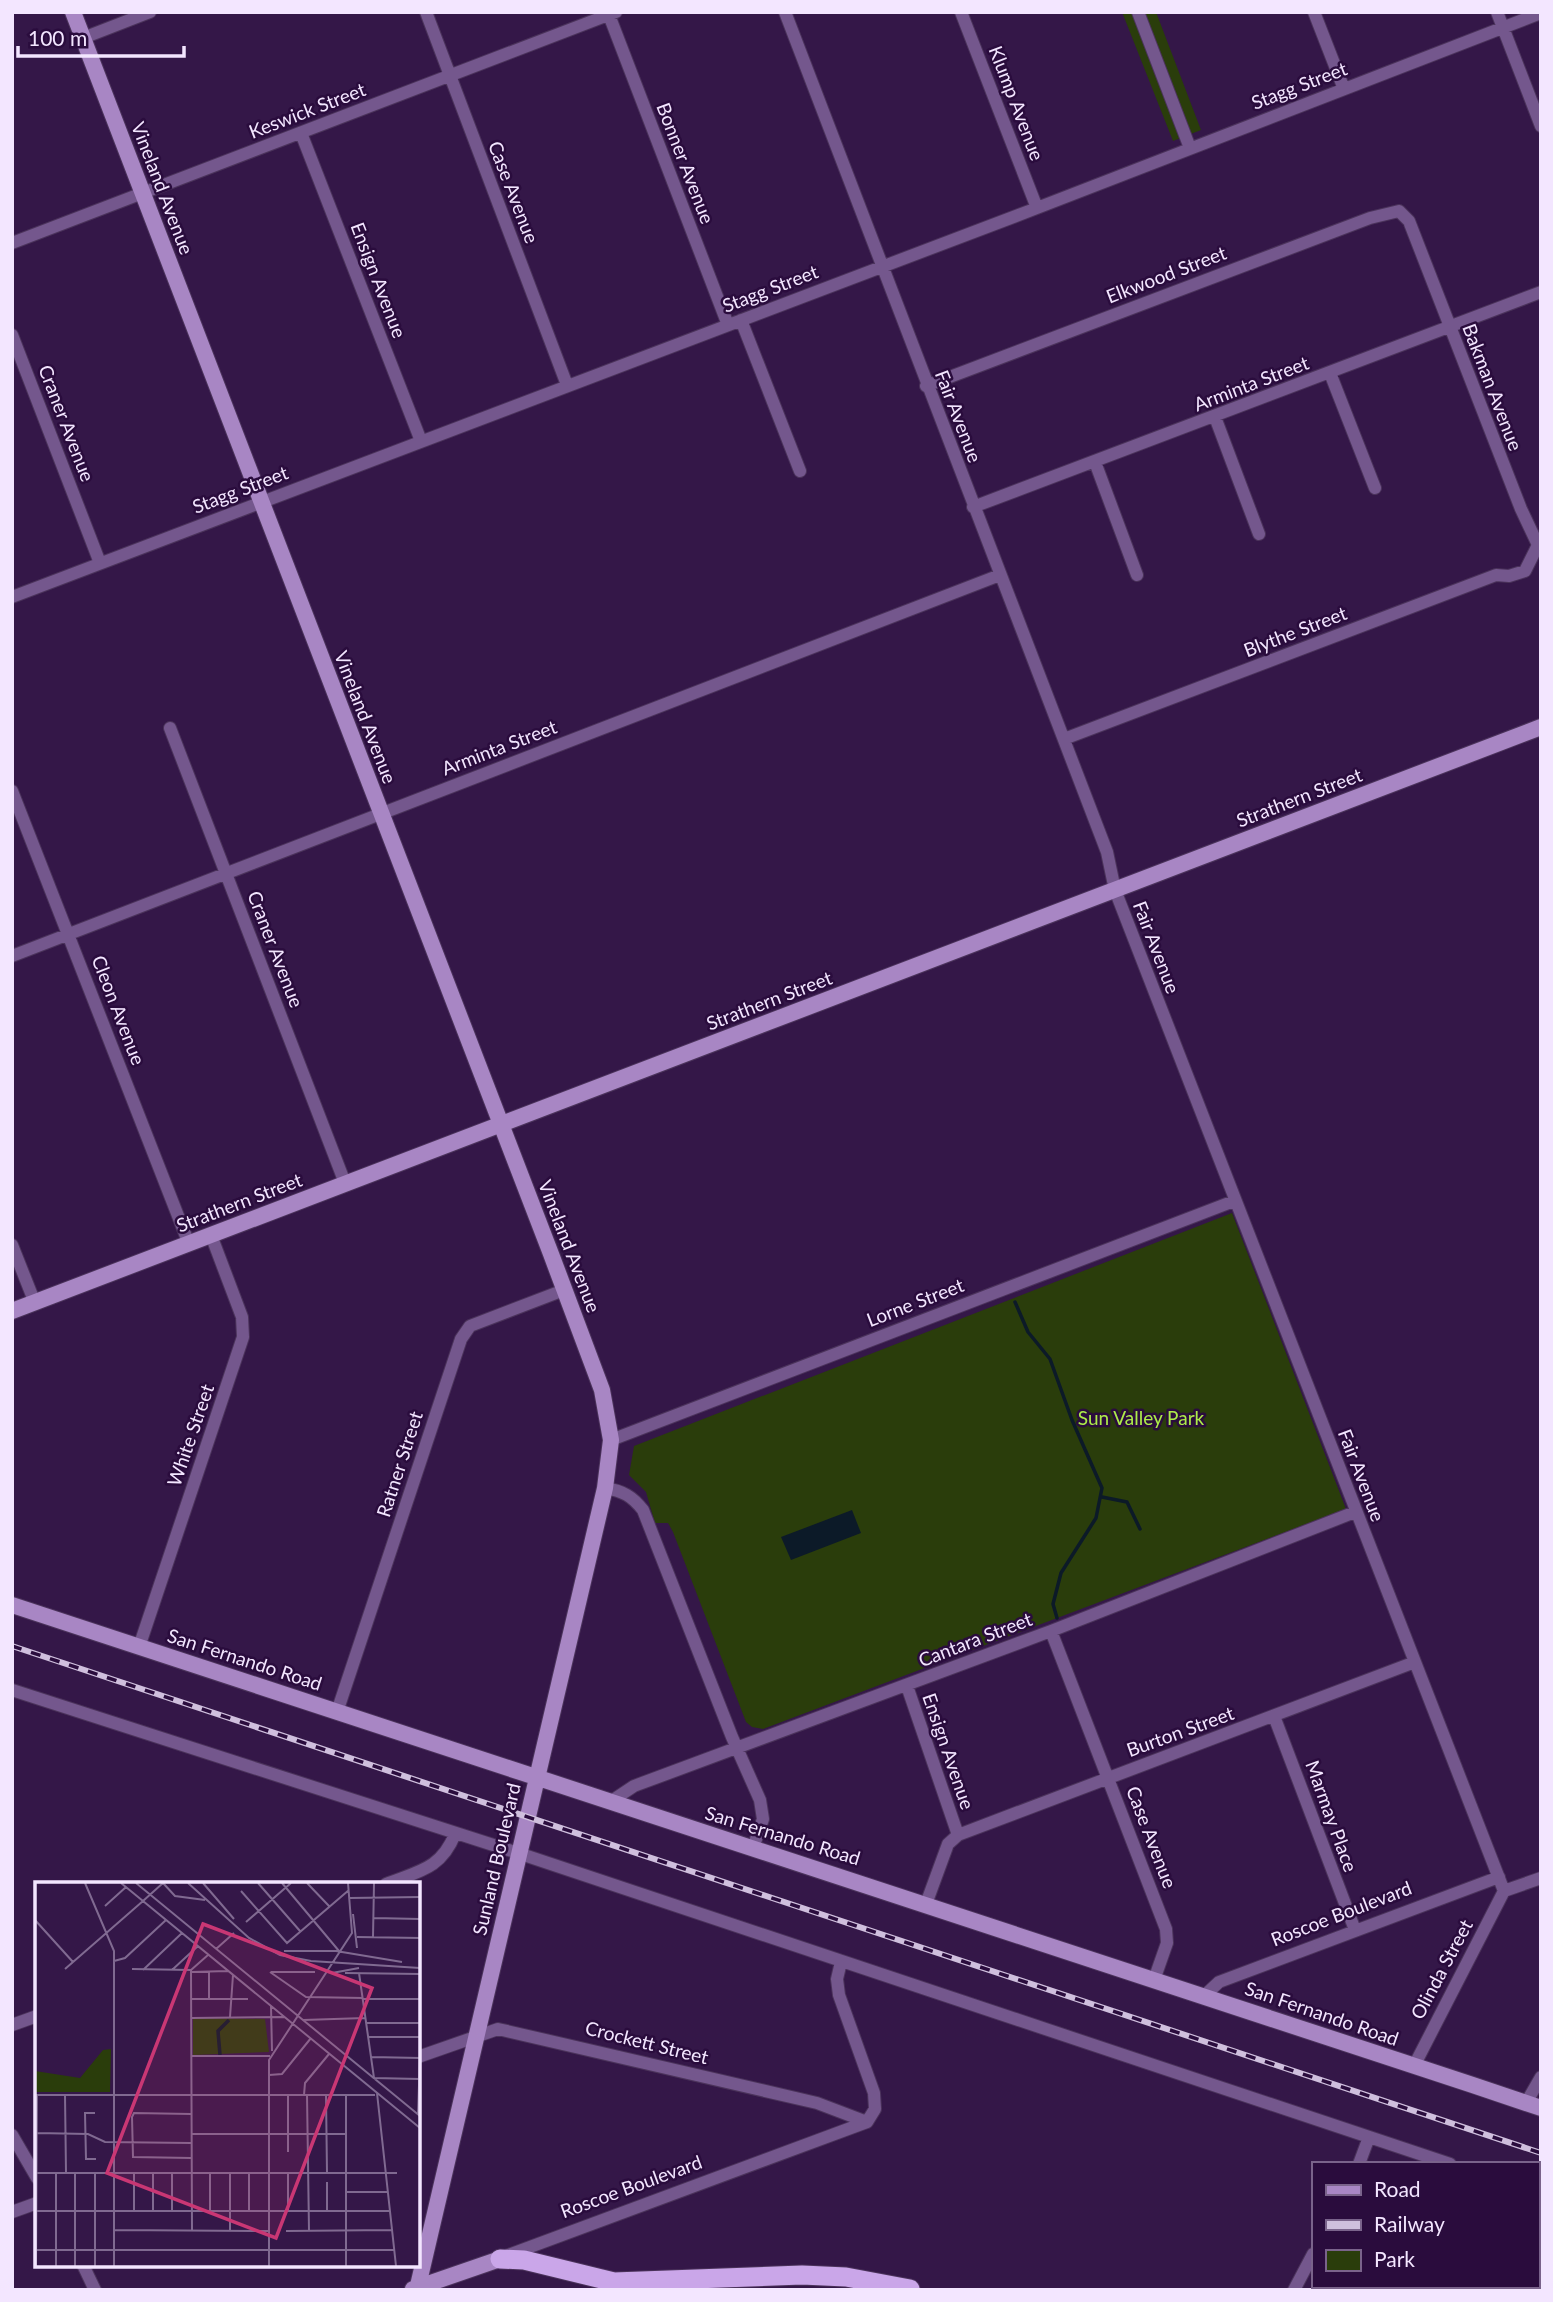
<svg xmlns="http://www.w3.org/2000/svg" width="1553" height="2302" viewBox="0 0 1553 2302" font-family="Lato,sans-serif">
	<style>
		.green { fill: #2a3d0b }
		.water { fill: #0c1a28 }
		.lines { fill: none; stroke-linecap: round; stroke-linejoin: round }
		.stream { stroke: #0c1a28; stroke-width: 3.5 }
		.minor-casing { stroke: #4b335b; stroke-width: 14 }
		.major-casing { stroke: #4b335b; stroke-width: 18 }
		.highway-casing { stroke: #4b335b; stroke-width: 21 }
		.minor { stroke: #74578d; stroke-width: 12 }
		.major { stroke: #a886c4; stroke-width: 16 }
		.highway { stroke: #caa6e9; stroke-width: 19 }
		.rail-casing { stroke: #cfbfdd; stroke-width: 6 }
		.rail { stroke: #2a0c3d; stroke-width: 3.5; stroke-dasharray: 10; stroke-linecap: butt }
		.labels { text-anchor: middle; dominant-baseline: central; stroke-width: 5; stroke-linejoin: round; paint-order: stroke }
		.street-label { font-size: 19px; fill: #f3e6ff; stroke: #2a0c3d }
		.park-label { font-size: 19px; fill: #adec49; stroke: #2a0c3d }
		.inset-river { fill: none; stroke: #0c1a28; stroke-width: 3.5 }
		.inset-road { fill: none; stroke: #806a91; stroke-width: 2 }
		.view { fill: #c93774; fill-opacity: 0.15; stroke: #c93774; stroke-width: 3.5 }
		.inset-edge { fill: none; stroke: #f3e6ff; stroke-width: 3.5 }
	</style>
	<rect width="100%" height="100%" fill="#341748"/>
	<!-- green -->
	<path class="green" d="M1122,12H1156L1201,130L1173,141Z
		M1232,1213L1346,1509L763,1729L752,1727L746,1722L673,1532L668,1523H655L646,1492L629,1475L634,1446Z"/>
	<!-- water -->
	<path class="water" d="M852,1510L861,1533L791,1560L781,1537Z"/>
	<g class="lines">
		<!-- stream -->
		<path class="stream" d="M1015,1302L1028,1332L1050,1359L1072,1420L1102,1488L1096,1518L1061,1573L1053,1604L1057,1618
			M1102,1497L1127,1502L1140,1529"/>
		<defs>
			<path id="minor" d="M426,12L567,385
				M785,12L1107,852L1115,890L1504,1891
				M961,12L1037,208
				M1138,12L1190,148
				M1314,12L1344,89
				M1497,12L1541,126
				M609,15L728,325
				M83,38L150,12
				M301,133L421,441
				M12,243L616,12
				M741,320L800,471
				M12,335L100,563
				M1330,373L1375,488
				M926,386L1370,218L1399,211L1409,221L1521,509L1538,545L1525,571L1509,576L1496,575L1064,739
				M1215,417L1259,534
				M1095,462L1137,575
				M973,507L1541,292
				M12,597L1037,208L1541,13
				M170,728L345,1183
				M12,791L189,1244
				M12,956L1000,575
				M12,1245L35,1303
				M611,1440L1234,1201
				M605,1488C623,1491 632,1496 643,1510L732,1737L760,1800L763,1819L753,1848
				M1051,1631L1166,1929L1167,1943L1154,1980
				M139,1647L243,1337L242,1317L211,1235
				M907,1686L958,1835L948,1844L926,1904
				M12,1690L518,1853L1450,2164
				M337,1712L461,1339L470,1326L564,1290
				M1274,1716L1355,1930
				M610,1802L634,1786L1051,1631L1355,1512
				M958,1835L1415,1662
				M386,1884C419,1871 441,1869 455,1834
				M1504,1891L1541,1878
				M841,1962L837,1979L839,1995L874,2093L875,2109L867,2122
				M1204,1996L1219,1982L1499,1877
				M12,2025L37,2016
				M418,2057L498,2029L817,2103L867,2122
				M1414,2066L1504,1891
				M1526,2103L1541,2077
				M12,2135L37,2178
				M1359,2164L1369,2137
				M1537,2193L1541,2194
				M12,2212L37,2203
				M503,2257L867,2122
				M83,2265L95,2290
				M1294,2290L1313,2254"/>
			<path id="major" d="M73,12L551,1254L602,1390L611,1440L605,1488L417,2290
				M12,1311L1541,727
				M12,1605C522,1773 1033,1936 1541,2108
				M413,2289L500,2259"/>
			<path id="highway" d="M500,2259L524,2260L614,2282L802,2275L846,2277L910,2289"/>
		</defs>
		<!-- minor casing -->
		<use href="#minor" class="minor-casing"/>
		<!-- major casing -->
		<use href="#major" class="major-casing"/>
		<!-- highway casing -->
		<use href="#highway" class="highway-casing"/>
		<!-- minor -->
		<use href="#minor" class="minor"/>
		<!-- major -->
		<use href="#major" class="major"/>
		<!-- highway -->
		<use href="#highway" class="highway"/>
		<defs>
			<path id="rail" d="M12,1646L1541,2153"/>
		</defs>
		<!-- rail casing -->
		<use href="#rail" class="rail-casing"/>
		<!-- rail -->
		<use href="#rail" class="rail"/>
	</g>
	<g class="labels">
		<!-- street labels -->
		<g class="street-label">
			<text transform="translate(1299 85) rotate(-21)">Stagg Street</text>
			<text transform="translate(1017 103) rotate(69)">Klump Avenue</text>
			<text transform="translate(307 110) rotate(-21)">Keswick Street</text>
			<text transform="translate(686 163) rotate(69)">Bonner Avenue</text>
			<text transform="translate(163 188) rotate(69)">Vineland Avenue</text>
			<text transform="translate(514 192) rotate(69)">Case Avenue</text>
			<text transform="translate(1166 274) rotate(-21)">Elkwood Street</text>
			<text transform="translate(379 280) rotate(69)">Ensign Avenue</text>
			<text transform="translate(770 288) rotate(-21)">Stagg Street</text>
			<text transform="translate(1251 383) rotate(-21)">Arminta Street</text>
			<text transform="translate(1493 387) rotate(69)">Bakman Avenue</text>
			<text transform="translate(959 416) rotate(69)">Fair Avenue</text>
			<text transform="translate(67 423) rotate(69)">Craner Avenue</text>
			<text transform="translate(240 489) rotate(-21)">Stagg Street</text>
			<text transform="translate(1295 631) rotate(-21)">Blythe Street</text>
			<text transform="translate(366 717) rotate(69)">Vineland Avenue</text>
			<text transform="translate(499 747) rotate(-21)">Arminta Street</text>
			<text transform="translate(1299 797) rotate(-21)">Strathern Street</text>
			<text transform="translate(1157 947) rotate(69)">Fair Avenue</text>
			<text transform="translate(276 949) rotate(69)">Craner Avenue</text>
			<text transform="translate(769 1000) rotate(-21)">Strathern Street</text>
			<text transform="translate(119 1010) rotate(69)">Cleon Avenue</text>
			<text transform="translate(239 1202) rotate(-21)">Strathern Street</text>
			<text transform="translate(570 1246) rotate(69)">Vineland Avenue</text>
			<text transform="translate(915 1302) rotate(-21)">Lorne Street</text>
			<text transform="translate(190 1435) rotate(-71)">White Street</text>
			<text transform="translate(399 1464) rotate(-72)">Ratner Street</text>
			<text transform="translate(1362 1475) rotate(69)">Fair Avenue</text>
			<text transform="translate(975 1639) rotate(-21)">Cantara Street</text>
			<text transform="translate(245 1659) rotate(18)">San Fernando Road</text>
			<text transform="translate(1180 1731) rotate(-20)">Burton Street</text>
			<text transform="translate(949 1751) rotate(71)">Ensign Avenue</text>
			<text transform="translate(1332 1816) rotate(70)">Marmay Place</text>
			<text transform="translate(783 1835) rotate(17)">San Fernando Road</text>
			<text transform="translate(1152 1837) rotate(69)">Case Avenue</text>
			<text transform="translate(496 1859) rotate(-77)">Sunland Boulevard</text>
			<text transform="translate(1341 1913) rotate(-21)">Roscoe Boulevard</text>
			<text transform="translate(1441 1969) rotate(-62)">Olinda Street</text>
			<text transform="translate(1322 2013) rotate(19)">San Fernando Road</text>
			<text transform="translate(647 2042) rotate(14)">Crockett Street</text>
			<text transform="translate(631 2186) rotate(-20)">Roscoe Boulevard</text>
		</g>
		<!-- park labels -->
		<g class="park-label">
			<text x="1141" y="1417">Sun Valley Park</text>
		</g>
	</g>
	<!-- overview -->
	<g transform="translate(35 1882)">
		<rect width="385" height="385" fill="#341748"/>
		<path d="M158,136L230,137L234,170L158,173ZM76,167L75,210H0V189L45,196L68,168Z" fill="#2a3d0b"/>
		<path class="inset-river" d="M185,173L183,149L194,138"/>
		<path class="inset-road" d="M50,1L79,69V384M86,1L385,246M101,1L385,234M128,1L140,14L170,18M153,1L214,56L245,73L276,79L385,86M168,1L199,37M223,1L265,49M247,1L304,69M272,1L294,24M206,9L252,61L314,8M315,16L385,15M108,19L128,1M70,24L91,5M318,32L322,66M339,36L385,37M0,38L38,80M211,40L256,1M322,55L385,56M338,55L339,1M181,67L199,51M249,69H301L367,80M79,79L90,76L131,38M30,87L108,19M97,87L156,88M108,88L147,51M137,88L163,64M156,88L157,349M156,88L173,73M156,90L193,89M235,90L271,115L385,117M236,90H280M297,91L324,86M310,91L385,92M324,91L339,196L385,197M157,117H213M174,117V90M236,124L237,169M195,135L198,93M157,136L250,135M268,138L330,136M331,141H385M334,155H385M157,174H235M336,175L385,176M234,193L247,192L276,156M342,211L361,384M0,213H340M30,213L31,291M253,213V270M269,213L270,201L294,172M272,213L274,349M291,213L292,291M60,231H50L51,277H61M156,232L99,231L97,235L98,275L156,276M383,232L385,174M2,251L53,252L70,260L156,261M156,252H311M137,290V329M0,291H362M99,291V329M214,291V329M253,291V329M311,310H352M2,329H354M118,329V290M175,329V291M292,329V300M79,348L233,349M195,349V291M251,349L357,348M0,368H359M1,384L2,213M21,384V291M40,384V291M60,384V291M234,384V178L317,51L313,1M311,384V213"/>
		<path class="view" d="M168,42L337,106L241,356L72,291Z"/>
		<rect width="385" height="385" class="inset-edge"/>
	</g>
	<!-- border -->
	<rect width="1553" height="2302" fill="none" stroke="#f3e6ff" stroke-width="28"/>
	<!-- legend -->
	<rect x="1312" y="2162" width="228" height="126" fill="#2a0c3d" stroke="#7a638b" stroke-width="2"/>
	<rect x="1326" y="2185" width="35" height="10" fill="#a886c4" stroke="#7a638b" stroke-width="2"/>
	<text x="1374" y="2197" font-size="21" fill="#f3e6ff">Road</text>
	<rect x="1326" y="2220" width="35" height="10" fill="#cfbfdd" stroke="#7a638b" stroke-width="2"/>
	<text x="1374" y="2232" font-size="21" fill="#f3e6ff">Railway</text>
	<rect x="1326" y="2250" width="35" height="21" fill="#2a3d0b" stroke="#7a638b" stroke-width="2"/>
	<text x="1374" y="2267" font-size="21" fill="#f3e6ff">Park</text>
	<!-- scale -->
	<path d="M18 46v10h166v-10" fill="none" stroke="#f3e6ff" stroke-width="3.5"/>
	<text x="28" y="46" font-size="21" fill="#f3e6ff" stroke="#2a0c3d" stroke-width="5" paint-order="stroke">100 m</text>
</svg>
